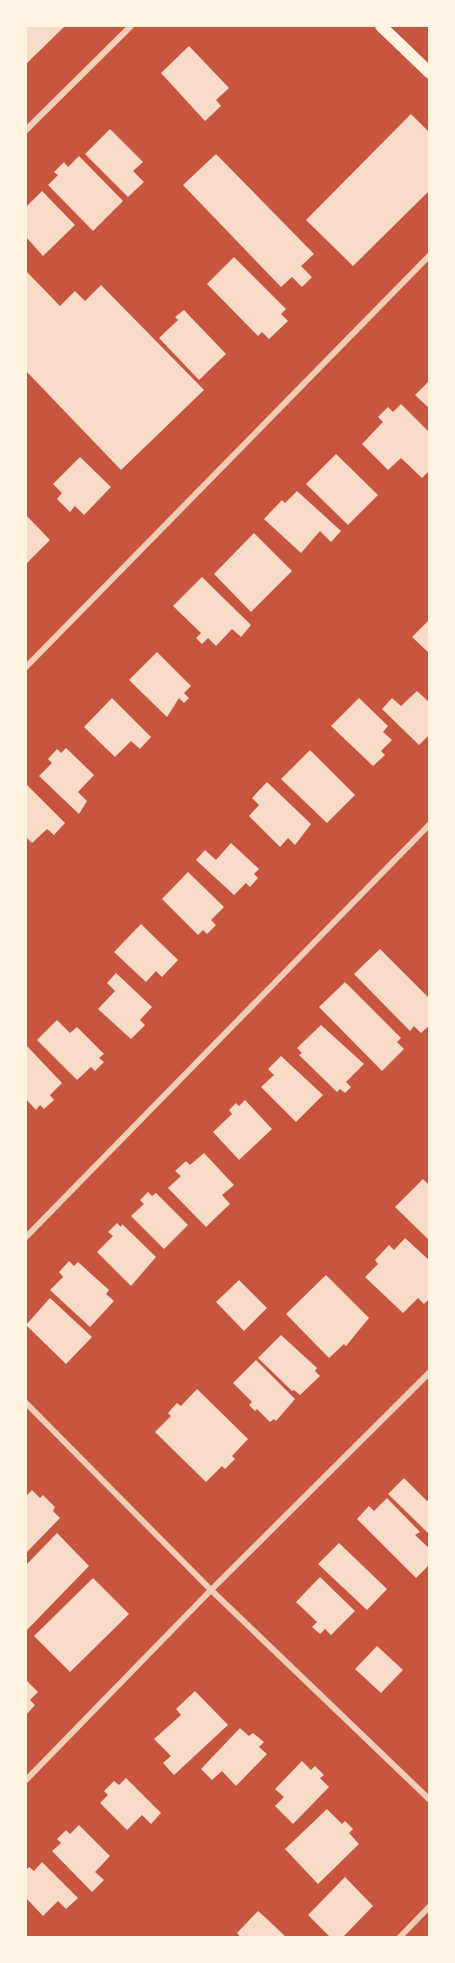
<svg xmlns="http://www.w3.org/2000/svg" width="455" height="1963" viewBox="0 0 455 1963" font-family="'Space Grotesk',sans-serif">
	<style>
		.building { fill: #f7dbc8 }
		.lines { fill: none; stroke-linecap: round; stroke-linejoin: round }
		.minor { stroke: #f1ccb7; stroke-width: 6 }
		.secondary { stroke: #fff3e0; stroke-width: 12 }
	</style>
	<rect width="100%" height="100%" fill="#c8553d"/>
	<!-- building -->
	<path class="building" d="M26,26H65L26,64Z
		M189,46L229,88L216,100L221,106L205,121L161,73Z
		M411,114L430,133V190L353,266L306,220Z
		M110,129L143,162L133,171L144,182L128,197L85,154Z
		M216,154L314,254L301,266L312,277L302,287L292,277L281,287L183,185Z
		M79,156L123,201L93,231L48,185L58,175L54,172L64,162L68,167Z
		M42,191L75,225L43,256L26,237V207Z
		M234,257L286,309L281,314L288,321L269,339L262,332L258,336L207,284Z
		M26,271L60,306L75,291L85,301L101,285L204,390L121,470L26,371Z
		M184,310L226,354L199,380L159,338L178,320L175,317Z
		M430,380V409L415,395Z
		M401,404L430,433V470L422,478L401,458L388,470L362,444L383,422L378,417L388,407L393,412Z
		M336,454L378,495L348,525L306,484Z
		M80,457L111,487L84,515L75,506L70,512L57,499L62,493L53,484Z
		M297,491L341,531L331,542L320,531L301,553L264,519L282,500L285,503Z
		M26,515L50,540L26,564Z
		M254,533L292,571L251,612L214,574Z
		M202,577L251,625L241,637L232,629L216,646L208,638L202,644L196,638L201,633L173,606Z
		M430,619V654L412,637Z
		M157,652L191,686L184,693L189,698L184,703L179,698L167,717L129,680Z
		M417,691L430,703V734L419,745L382,709L392,698L401,706Z
		M112,698L151,737L140,749L131,741L115,757L84,727Z
		M359,698L388,726L383,732L392,740L381,751L385,755L373,766L331,726Z
		M66,748L94,775L78,792L87,801L79,814L39,776L52,763L48,759L57,749L61,753Z
		M310,750L355,795L327,823L281,779Z
		M267,782L311,824L295,845L288,838L280,847L249,816L259,805L252,798Z
		M27,785L65,823L54,835L47,829L32,843L26,837Z
		M231,843L259,869L254,874L258,878L250,887L246,883L234,895L196,860L205,850L216,860Z
		M188,872L224,907L211,920L216,925L207,934L203,930L198,935L162,899Z
		M141,924L178,960L162,977L156,971L146,982L114,952Z
		M380,949L430,999V1025L421,1033L414,1026L410,1031L354,974Z
		M116,973L152,1007L140,1020L145,1025L131,1039L98,1009L115,991L107,983Z
		M345,982L401,1038L397,1042L404,1049L382,1071L319,1007Z
		M57,1020L70,1033L77,1027L104,1054L99,1058L104,1062L95,1071L91,1067L77,1080L37,1040Z
		M321,1025L364,1064L346,1082L351,1087L345,1093L340,1089L337,1092L299,1055L302,1053L297,1048Z
		M26,1045L62,1083L50,1095L54,1100L44,1109L40,1105L36,1110L26,1099Z
		M281,1056L323,1095L296,1122L261,1087L274,1075L268,1069Z
		M245,1100L272,1129L239,1160L213,1132L232,1114L229,1110L236,1103L239,1106Z
		M204,1153L234,1185L222,1195L230,1204L206,1227L168,1188L181,1176L175,1171L186,1161L190,1165Z
		M423,1179L430,1186V1241L395,1207Z
		M148,1192L152,1196L156,1193L188,1225L164,1249L131,1216L144,1204L140,1200Z
		M117,1223L121,1227L122,1224L156,1257L131,1286L97,1252L113,1236L108,1232Z
		M405,1238L430,1261V1298L424,1304L418,1298L403,1313L365,1277L378,1264L375,1260L389,1245L394,1250Z
		M69,1261L74,1266L78,1262L109,1290L106,1294L114,1301L90,1327L50,1290L63,1277L59,1272Z
		M326,1275L369,1318L346,1346L344,1344L329,1358L286,1314Z
		M239,1280L267,1308L244,1331L216,1302Z
		M50,1298L92,1337L66,1364L26,1325Z
		M281,1335L317,1368L315,1371L320,1376L300,1395L294,1390L292,1391L258,1358Z
		M256,1360L295,1399L276,1421L274,1419L270,1422L257,1409L255,1411L249,1405L252,1402L233,1383Z
		M197,1389L248,1439L232,1456L235,1459L225,1469L222,1466L206,1482L155,1432L171,1416L168,1413L177,1403L181,1406Z
		M404,1478L427,1501L430,1498V1535L388,1494Z
		M32,1490L40,1498L43,1495L55,1507L53,1511L60,1518L26,1553V1496Z
		M387,1498L420,1532L415,1535L430,1549V1564L416,1578L357,1519L369,1506L374,1511Z
		M57,1533L89,1566L26,1631V1565Z
		M339,1543L387,1589L367,1610L318,1564Z
		M320,1577L355,1611L331,1635L325,1629L320,1634L312,1627L317,1622L296,1602Z
		M93,1578L129,1614L70,1672L34,1636Z
		M377,1646L403,1670L381,1693L355,1669Z
		M26,1680L38,1692L30,1700L35,1705L26,1715Z
		M195,1691L228,1725L174,1775L163,1763L171,1756L154,1739L181,1715L176,1709Z
		M240,1728L249,1736L253,1733L264,1742L259,1747L267,1754L236,1786L222,1771L212,1780L201,1769Z
		M302,1761L311,1770L315,1766L324,1775L320,1778L329,1787L293,1824L275,1806L284,1797L275,1789Z
		M126,1778L161,1813L151,1824L142,1815L127,1830L100,1803L108,1795L104,1791L114,1781L119,1785Z
		M327,1809L342,1824L345,1821L353,1829L349,1833L359,1844L318,1884L285,1849Z
		M79,1825L110,1856L95,1872L104,1880L92,1892L52,1851L61,1843L57,1839L66,1830L70,1834Z
		M42,1862L78,1898L66,1909L58,1901L43,1916L26,1898V1870L29,1867L34,1871Z
		M345,1877L373,1906L342,1938H331L308,1915Z
		M258,1911L267,1919L287,1938H241L237,1933Z"/>
	<g class="lines">
		<!-- minor -->
		<path class="minor" d="M26,130L131,26
			M26,667L430,255
			M26,1237L430,824
			M26,1403L211,1590L430,1800
			M26,1780L211,1590L430,1372
			M399,1938L430,1906"/>
		<!-- secondary -->
		<path class="secondary" d="M381,26L430,73"/>
	</g>
	<!-- border -->
	<rect width="455" height="1963" fill="none" stroke="#fff3e0" stroke-width="54"/>
</svg>
